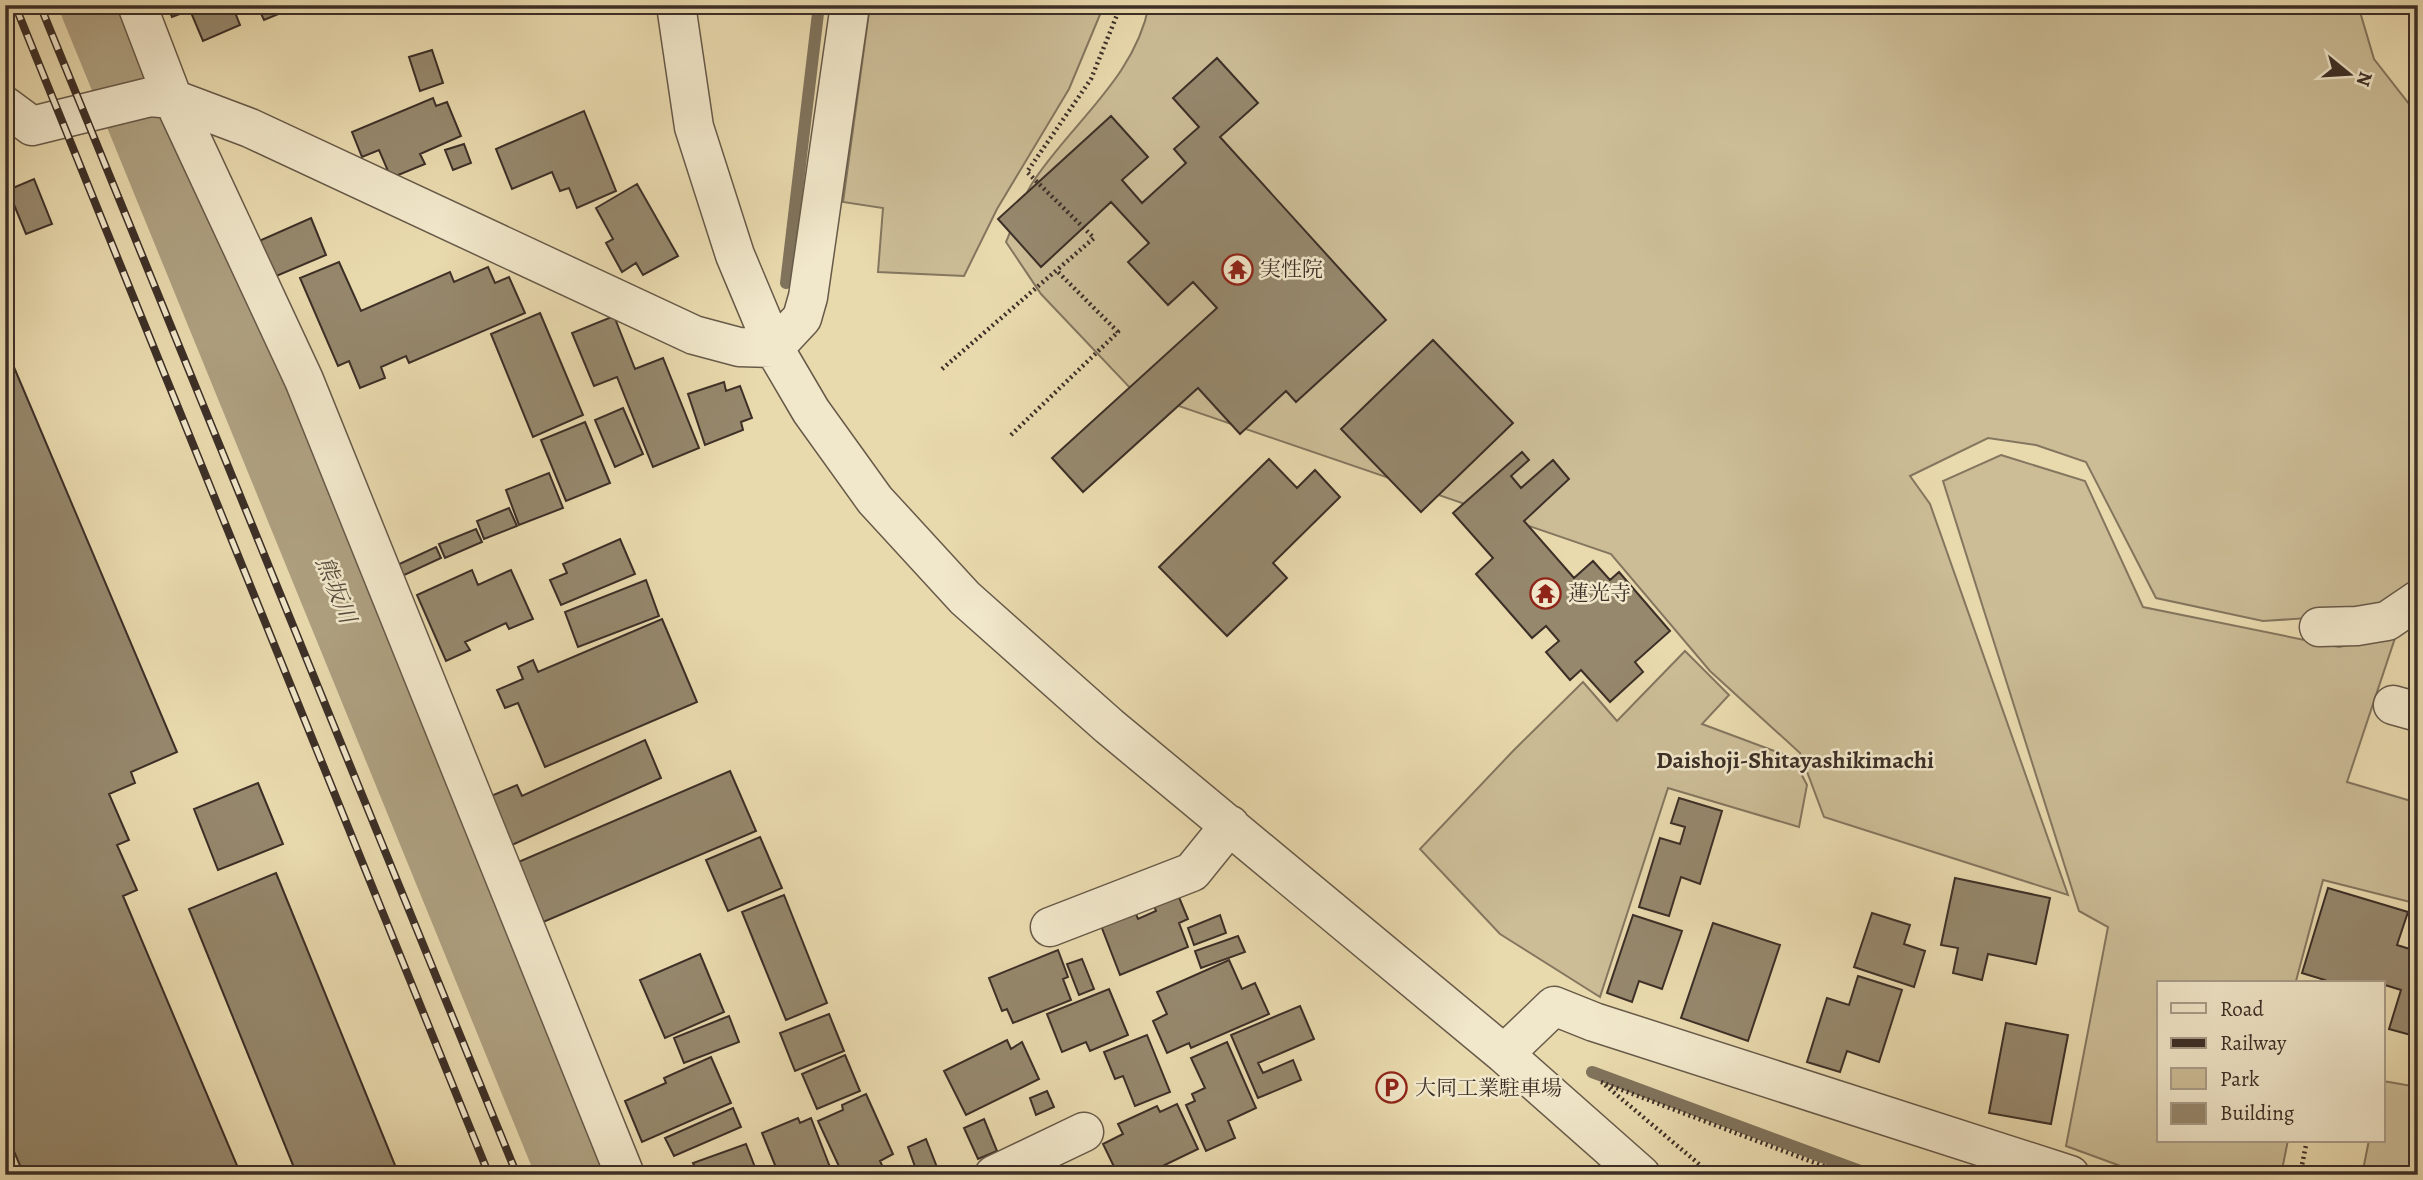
<svg xmlns="http://www.w3.org/2000/svg" width="2423" height="1180" viewBox="0 0 2423 1180" font-family="Alegreya,'Noto Serif JP',serif">
	<style>
		.green { fill: #ccbd97; stroke: #84765f; stroke-width: 2 }
		.lines { fill: none; stroke-linecap: round; stroke-linejoin: round }
		.stream { stroke: #80735c; stroke-width: 12 }
		.river { stroke: #aea080; stroke-width: 74 }
		.building { fill: #96886d; stroke: #3c2f27; stroke-width: 2 }
		.minor-casing { stroke: #675a49; stroke-width: 41 }
		.path { stroke: #3c2f27; stroke-width: 4.5; stroke-dasharray: 2 3.5; stroke-linecap: butt }
		.minor { stroke: #f1e7ca; stroke-width: 38 }
		.rail-casing { stroke: #3c2f27; stroke-width: 8 }
		.rail { stroke: #f1e7ca; stroke-width: 5; stroke-dasharray: 16; stroke-linecap: butt }
		.labels { text-anchor: middle; dominant-baseline: central; stroke-width: 5; stroke-linejoin: round; paint-order: stroke }
		.poi-label { font-size: 21px; fill: #3c2f27; stroke: #f1e7ca; text-anchor: start }
		.water-label { font-size: 23px; font-style: italic; fill: #584b3d; stroke: #f1e7ca }
		.quarter-label { font-size: 24px; font-weight: bold; fill: #3c2f27; stroke: #f1e7ca }
	</style>
	<rect width="100%" height="100%" fill="#e9daae"/>
	<filter id="stains"><feTurbulence type="fractalNoise" baseFrequency=".00286" numOctaves="4"/><feColorMatrix values="0 0 0 0 .2 0 0 0 0 .09 0 0 0 0 .02 0 0 0 .5 -.17"/></filter>
	<radialGradient id="worn" r=".72"><stop offset=".6" stop-color="#630" stop-opacity="0"/><stop offset="1" stop-color="#630" stop-opacity=".3"/></radialGradient>
	<!-- green -->
	<path class="green" d="M870,5H1104L1069,89L997,209L964,276L878,272L883,208L843,202Z
		M1149,5H2358L2374,59L2409,104L2418,147V580L2394,604L2340,616L2263,621L2156,598L2086,462L2036,445L1988,438L1910,476L1930,504L2068,895L1824,817L1800,753L1710,671L1611,554L1132,390L1041,294L1006,242C1015,222 1022,197 1035,179C1074,121 1135,77 1149,5Z
		M2001,455L2085,481L2143,607L2339,647L2396,635L2347,782L2418,803V904L2323,880L2296,981L2298,982H2159V1140H2288L2281,1175H2145L2066,1146L2108,927L2079,911L1943,481Z
		M1685,651L1729,695L1702,724L1793,758L1807,785L1799,827L1668,788L1600,997L1500,934L1420,849L1513,751L1583,682L1617,721Z
		M2383,1081L2418,1087V1175H2362L2369,1140H2383Z"/>
	<g class="lines">
		<!-- stream -->
		<path class="stream" d="M786,283L819,5
			M1592,1072L1871,1175"/>
		<!-- river -->
		<path class="river" d="M97,5L575,1175"/>
	</g>
	<!-- building -->
	<path class="building" d="M167,5H232L240,25L203,41L190,10L172,17Z
		M257,5H300L264,20Z
		M432,50L443,83L420,91L409,57Z
		M1217,58L1258,103L1220,137L1386,320L1296,402L1286,391L1240,434L1198,388L1083,492L1052,458L1217,308L1193,282L1168,305L1128,262L1149,243L1111,202L1041,267L998,219L1111,116L1148,157L1122,180L1142,203L1186,163L1174,149L1199,127L1173,98Z
		M433,98L436,106L447,102L461,136L420,154L425,164L391,178L379,150L362,157L352,132Z
		M584,111L616,191L577,208L569,188L560,191L552,172L512,189L496,149Z
		M464,144L471,163L453,170L445,150Z
		M34,179L52,224L26,234L8,190Z
		M637,184L678,256L643,275L636,263L622,272L606,243L613,239L596,208Z
		M311,218L326,255L274,277L259,241Z
		M339,262L361,311L450,272L454,282L488,267L495,283L509,277L525,313L409,363L406,356L381,367L385,378L360,388L349,361L338,366L300,278Z
		M540,313L583,415L533,437L491,334Z
		M614,316L635,369L663,358L699,448L653,467L617,377L594,386L572,333Z
		M1433,340L1513,423L1421,512L1341,429Z
		M5,346L177,752L131,772L135,783L109,794L129,840L117,845L137,890L123,896L241,1175H24L5,1130Z
		M724,382L726,391L740,386L752,418L741,422L743,430L705,445L688,394Z
		M623,408L643,454L615,467L595,420Z
		M585,422L610,483L566,501L541,440Z
		M1522,452L1529,460L1511,476L1521,488L1553,460L1569,479L1524,521L1574,578L1593,561L1610,580L1619,572L1670,631L1635,662L1643,672L1610,702L1581,670L1570,680L1546,652L1559,641L1546,626L1532,638L1476,574L1493,558L1453,513Z
		M1269,459L1297,488L1315,470L1340,497L1273,563L1287,578L1227,636L1159,567Z
		M549,473L563,508L519,525L506,490Z
		M509,508L517,526L484,539L477,521Z
		M476,529L482,542L445,558L439,544Z
		M620,539L635,574L561,605L550,580L567,573L563,564Z
		M436,547L441,558L400,577L395,566Z
		M472,570L478,585L511,570L533,619L509,629L506,623L465,642L470,650L446,661L417,595Z
		M646,580L659,616L578,647L565,612Z
		M662,619L697,702L545,767L518,703L505,708L497,690L523,679L518,667L533,660L538,672Z
		M645,740L661,778L512,845L491,796L517,785L522,796Z
		M730,771L756,831L541,923L516,863Z
		M258,783L283,844L218,870L194,809Z
		M1679,798L1722,811L1700,884L1681,877L1669,916L1639,907L1660,838L1680,844L1685,827L1671,823Z
		M760,837L782,888L728,911L706,860Z
		M276,873L399,1175H297L189,909Z
		M1955,878L2050,898L2036,964L1988,954L1982,980L1953,973L1958,948L1941,945Z
		M2328,888L2408,912L2397,945L2413,950L2418,934V1037L2389,1029L2401,990L2385,985L2383,990V982H2324L2325,980L2302,973Z
		M1176,890L1188,919L1179,923L1188,947L1120,975L1100,923L1134,909L1138,919L1156,911L1152,900Z
		M784,895L827,1003L786,1020L742,912Z
		M1872,913L1910,925L1904,944L1925,951L1914,987L1854,967Z
		M1220,915L1226,933L1194,945L1188,928Z
		M1633,915L1682,931L1662,989L1639,981L1632,1002L1607,993Z
		M1713,923L1780,945L1748,1041L1681,1018Z
		M1238,936L1245,952L1201,968L1195,951Z
		M1058,950L1068,977L1063,979L1071,1000L1013,1023L1007,1009L1002,1011L989,978Z
		M700,954L724,1012L665,1038L640,980Z
		M1082,959L1094,989L1079,995L1067,964Z
		M1229,960L1242,989L1255,983L1269,1014L1191,1048L1189,1043L1167,1053L1153,1021L1167,1014L1157,992Z
		M1858,976L1902,990L1879,1062L1847,1051L1840,1072L1807,1062L1827,998L1849,1005Z
		M1109,989L1128,1035L1090,1051L1086,1042L1062,1052L1047,1014Z
		M1300,1006L1314,1039L1258,1063L1263,1073L1293,1060L1301,1080L1258,1098L1231,1035Z
		M829,1014L844,1051L795,1071L780,1033Z
		M729,1016L739,1042L684,1063L674,1038Z
		M2006,1023L2068,1035L2051,1124L1989,1113Z
		M1147,1035L1170,1092L1135,1106L1123,1076L1115,1079L1104,1052Z
		M1007,1040L1011,1049L1022,1042L1039,1079L966,1115L944,1071Z
		M1227,1042L1256,1108L1228,1121L1235,1138L1206,1151L1186,1105L1195,1101L1192,1094L1205,1088L1191,1058Z
		M845,1055L860,1091L817,1109L802,1074Z
		M711,1057L731,1103L642,1142L625,1101L666,1083L664,1078Z
		M1047,1091L1054,1107L1036,1115L1030,1098Z
		M866,1094L893,1154L880,1161L886,1174L883,1175H843L818,1121L843,1110L842,1105Z
		M1177,1104L1198,1149L1144,1175H1118L1103,1144L1123,1134L1118,1124L1157,1106L1160,1112Z
		M733,1108L741,1127L674,1156L665,1138Z
		M798,1118L800,1123L811,1118L833,1175H779L762,1133Z
		M984,1119L997,1151L978,1159L964,1128Z
		M926,1139L940,1175H918L908,1147Z
		M746,1144L758,1175H687L697,1171L693,1163Z"/>
	<g class="lines">
		<defs>
			<path id="minor" d="M137,5L173,99L304,380L625,1175
				M676,5L694,127L735,255L774,348L811,411L875,500L965,598L1109,726L1504,1054L1641,1175
				M5,106L32,126L150,97L173,99L250,128L694,335L739,347L774,348L802,318L808,297L850,5
				M2319,627L2357,626L2387,621L2418,600
				M2393,705L2418,712
				M1050,927L1192,872L1230,825
				M1504,1054L1554,1006L1594,1022L2070,1175
				M994,1175L1084,1132"/>
		</defs>
		<!-- minor casing -->
		<use href="#minor" class="minor-casing"/>
		<!-- path -->
		<path class="path" d="M942,369L1094,238L1027,172L1091,79L1121,5
			M1011,435L1118,332L1056,270
			M1601,1082L1847,1175
			M1605,1085L1712,1175
			M2300,1175L2307,1140"/>
		<!-- minor -->
		<use href="#minor" class="minor"/>
		<defs>
			<path id="rail" d="M15,5L489,1175
				M40,5L517,1175"/>
		</defs>
		<!-- rail casing -->
		<use href="#rail" class="rail-casing"/>
		<!-- rail -->
		<use href="#rail" class="rail"/>
	</g>
	<!-- icons -->
	<defs>
		<symbol id="temple-ring" viewBox="-11 -11 22 22"><circle r="9.5" fill="#f1e7ca" stroke="#8f2418" stroke-width="1.5"/><path d="M0-6L5-2H3V0L6.5 2.5H4V6H1.5V3h-3V6H-4V2.5H-6.5L-3 0V-2H-5Z" fill="#8f2418"/></symbol>
		<symbol id="parking-ring" viewBox="-11 -11 22 22"><circle r="9.5" fill="#f1e7ca" stroke="#8f2418" stroke-width="1.5"/><path d="M-3.5-5.5H1a3.5 3.5 0 0 1 0 7H-1V5.5H-3.5ZM-1-3.4V-.6H.8a1.4 1.4 0 0 0 0-2.8Z" fill="#8f2418"/></symbol>
	</defs>
	<g fill-rule="evenodd">
		<use href="#temple-ring" x="1220" y="252" width="35" height="35"/>
		<use href="#temple-ring" x="1528" y="576" width="35" height="35"/>
		<use href="#parking-ring" x="1374" y="1070" width="35" height="35"/>
	</g>
	<g class="labels">
		<!-- poi labels -->
		<g class="poi-label">
			<text x="1260" y="269">実性院</text>
			<text x="1568" y="593">蓮光寺</text>
			<text x="1415" y="1088">大同工業駐車場</text>
		</g>
		<!-- water labels -->
		<g class="water-label">
			<text transform="translate(336 590) rotate(68)">熊坂川</text>
		</g>
		<!-- quarter labels -->
		<g class="quarter-label">
			<text x="1795" y="760">Daishoji-Shitayashikimachi</text>
		</g>
	</g>
	<!-- margin -->
	<rect width="2423" height="1180" fill="none" stroke="#e9daae" stroke-width="28"/>
	<rect x="7" y="7" width="2409" height="1166" fill="none" stroke="#3c2f27" stroke-width="3.5"/>
	<rect x="14" y="14" width="2395" height="1152" fill="none" stroke="#3c2f27" stroke-width="2"/>
	<!-- legend -->
	<rect x="2157" y="981" width="228" height="161" fill="#f1e7ca" stroke="#a99d89" stroke-width="2"/>
	<rect x="2171" y="1003" width="35" height="10" fill="#f1e7ca" stroke="#a99d89" stroke-width="2"/>
	<text x="2220" y="1016" font-size="21" fill="#3c2f27">Road</text>
	<rect x="2171" y="1038" width="35" height="10" fill="#3c2f27" stroke="#a99d89" stroke-width="2"/>
	<text x="2220" y="1050" font-size="21" fill="#3c2f27">Railway</text>
	<rect x="2171" y="1068" width="35" height="21" fill="#ccbd97" stroke="#a99d89" stroke-width="2"/>
	<text x="2220" y="1086" font-size="21" fill="#3c2f27">Park</text>
	<rect x="2171" y="1103" width="35" height="21" fill="#96886d" stroke="#a99d89" stroke-width="2"/>
	<text x="2220" y="1120" font-size="21" fill="#3c2f27">Building</text>
	<!-- north arrow -->
	<g transform="translate(2349 74) rotate(108)" stroke="#f1e7ca" stroke-width="5" paint-order="stroke">
	<path d="M0-5L12 26L0 18L-12 26Z" fill="#3c2f27"/>
	<text y="-10" font-size="19" font-weight="bold" text-anchor="middle" fill="#3c2f27">N</text>
	</g>
	<rect width="100%" height="100%" filter="url(#stains)"/>
	<rect width="100%" height="100%" fill="url(#worn)"/>
</svg>
